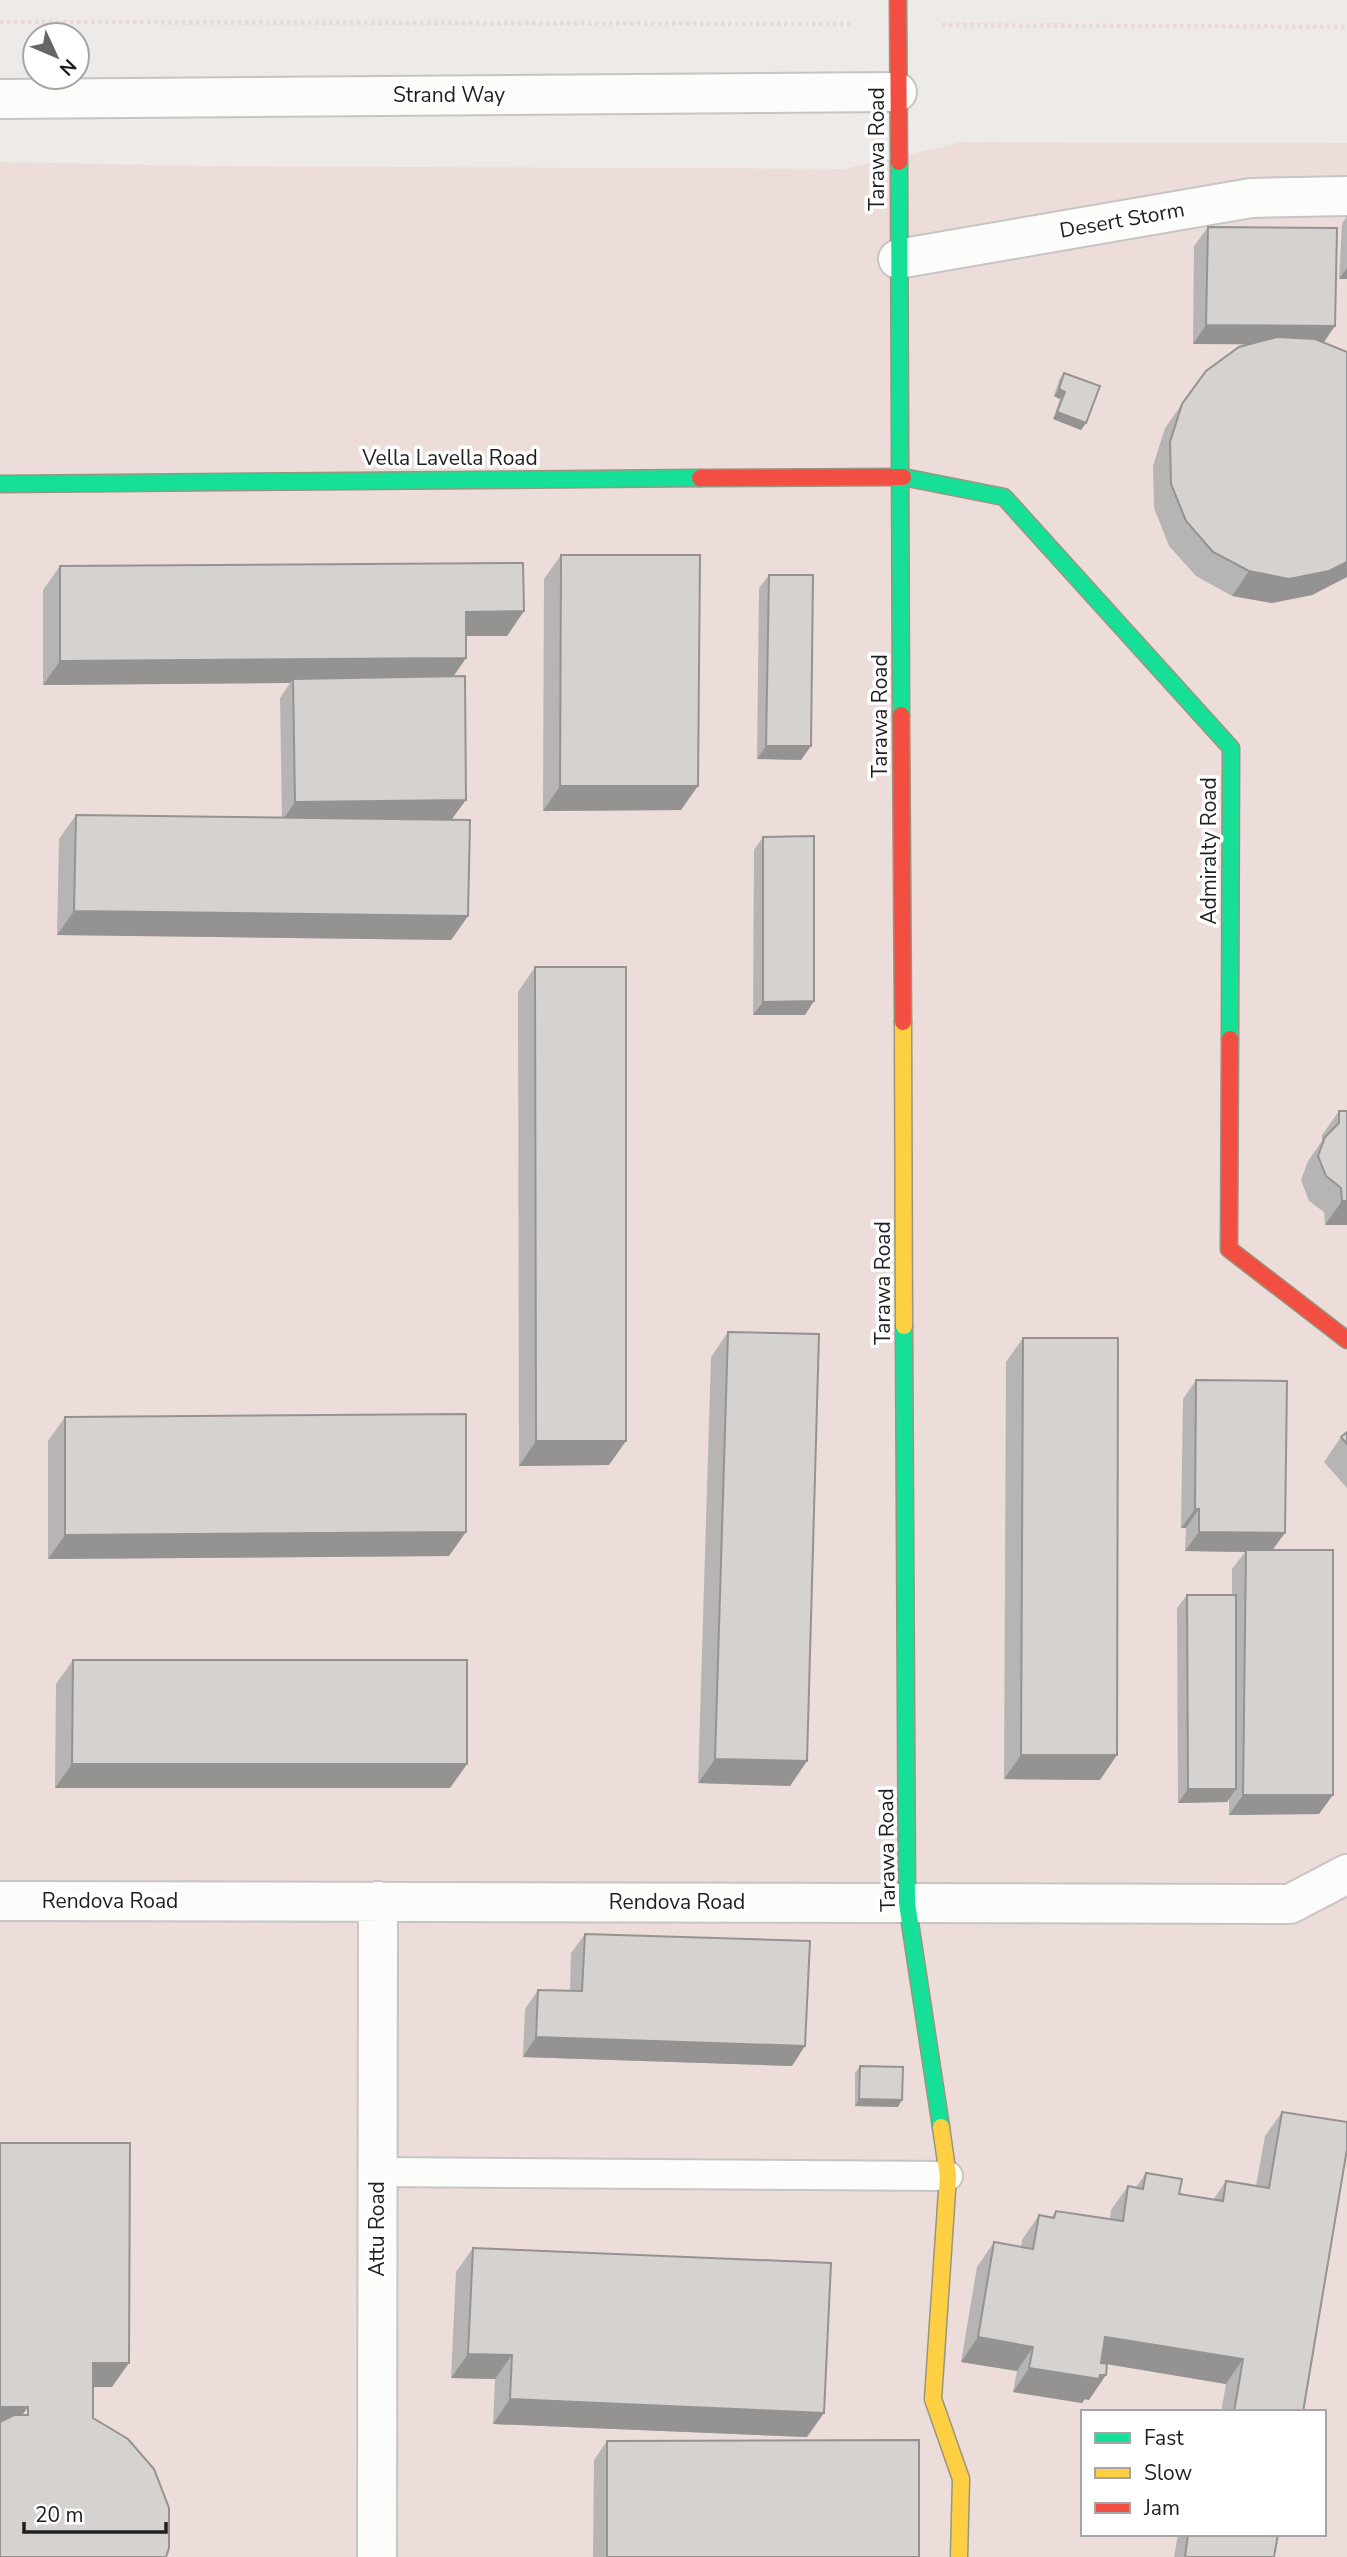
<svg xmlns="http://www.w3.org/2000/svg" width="1347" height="2557" viewBox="0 0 1347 2557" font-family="'Nunito Sans',sans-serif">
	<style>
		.military { fill: #ecddda; fill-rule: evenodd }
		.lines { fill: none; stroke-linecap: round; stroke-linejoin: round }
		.lane-casing { stroke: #c6c5c3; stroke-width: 32 }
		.street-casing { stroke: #c6c5c3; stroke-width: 42 }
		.fast-casing { stroke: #98967e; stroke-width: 19 }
		.slow-casing { stroke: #98967e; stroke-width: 19 }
		.jam-casing { stroke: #98967e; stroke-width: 19 }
		.path { stroke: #ebd9d9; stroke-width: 4.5; stroke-dasharray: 3.5 3.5; stroke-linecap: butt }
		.lane { stroke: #fcfcfb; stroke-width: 28 }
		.street { stroke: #fcfcfb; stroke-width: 38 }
		.fast { stroke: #16e098; stroke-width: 16 }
		.slow { stroke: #ffcf43; stroke-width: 16 }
		.jam { stroke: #f24e42; stroke-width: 16 }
		.wall { fill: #b7b5b3 }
		.shaded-wall { fill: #959392 }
		.building { fill: #d5d2d0; stroke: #959392; stroke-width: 2 }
		.labels { text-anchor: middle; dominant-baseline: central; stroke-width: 7; stroke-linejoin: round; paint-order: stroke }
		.street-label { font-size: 21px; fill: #1f1f1f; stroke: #fff }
	</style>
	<rect width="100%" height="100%" fill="#edeae7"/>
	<!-- military -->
	<path class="military" d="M963,142L1347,143V2557H0V162L200,166L845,169ZM1083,2412H1324V2534H1083Z"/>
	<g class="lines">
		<defs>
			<path id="lane" d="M377,2172L948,2176"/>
			<path id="street" d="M0,99L897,92
				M898,259L1251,198L1347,196
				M0,1901L1290,1904L1347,1874
				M377,2557L378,1901"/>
			<path id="fast" d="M899,162L901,715
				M903,477L1004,497L1231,748L1230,1039
				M0,484L700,478
				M904,1326L907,1903L941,2127"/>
			<path id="slow" d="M903,1022L904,1326
				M941,2127L948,2176L933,2399L961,2479L959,2557"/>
			<path id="jam" d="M898,0L899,162
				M700,478L903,477
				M901,715L903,1022
				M1230,1039L1229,1249L1347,1340"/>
		</defs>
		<!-- lane casing -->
		<use href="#lane" class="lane-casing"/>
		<!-- street casing -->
		<use href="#street" class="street-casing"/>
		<!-- fast casing -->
		<use href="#fast" class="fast-casing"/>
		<!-- slow casing -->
		<use href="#slow" class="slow-casing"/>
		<!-- jam casing -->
		<use href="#jam" class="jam-casing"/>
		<!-- path -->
		<path class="path" d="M0,22L853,24
			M942,25L1347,27"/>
		<!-- lane -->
		<use href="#lane" class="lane"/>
		<!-- street -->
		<use href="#street" class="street"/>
		<!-- fast -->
		<use href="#fast" class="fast"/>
		<!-- slow -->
		<use href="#slow" class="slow"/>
		<!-- jam -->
		<use href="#jam" class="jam"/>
	</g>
	<!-- wall -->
	<path class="wall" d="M1347,216V279H1339L1342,224Z
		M1208,227L1323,342L1347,352V577L1312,595L1272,603L1232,596L1196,576L1169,546L1154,508L1153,466L1165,428L1182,404L1250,344H1193L1194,246Z
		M1064,373L1086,423L1081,430L1053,419L1060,399L1054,396L1059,380Z
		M561,555L681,810L543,811L544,579Z
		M60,566L524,611L507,636H466V658L454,676L452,819H408L468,916L451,940L57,935L59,839L76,815L282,818L280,698L290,683L43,685V590Z
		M769,575L801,760L757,759L759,588Z
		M763,837L805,1015H753L754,850Z
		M535,967L609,1465L519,1466L518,992Z
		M1339,1111H1347V1225H1325L1324,1212L1309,1201L1301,1180L1308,1161L1322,1141V1135Z
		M728,1332L807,1761L790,1786L698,1783L711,1357Z
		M1023,1338L1100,1780L1004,1779L1006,1362Z
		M1196,1380L1272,1550L1319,1814L1229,1815V1799L1227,1802L1178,1803L1177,1608L1187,1595H1232V1569L1245,1552L1185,1551L1186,1528H1181L1183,1399Z
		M65,1417L449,1556L48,1559V1441Z
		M1347,1432V1488L1324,1462L1341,1437Z
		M73,1660L467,1764L450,1788H55L56,1684Z
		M585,1934L792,2066L523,2057L525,2009L538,1990L570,1991L571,1953Z
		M860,2066L898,2107L855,2106V2073Z
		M1282,2112L1303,2412H1221L1226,2384L1101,2363L1089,2400L1085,2399L1082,2403L1013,2392L1017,2371L961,2362L977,2267L994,2242L1021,2247L1022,2240L1039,2215L1051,2218L1056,2211L1110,2219L1111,2210L1128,2186L1136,2187L1146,2173L1179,2194L1213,2200L1226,2181L1256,2186L1265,2136Z
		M473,2248L807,2437L493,2424L495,2379L451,2378L456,2272Z
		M607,2441L919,2557H593L594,2460Z
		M1178,2534H1278L1274,2557H1174Z"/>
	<!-- shaded-wall -->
	<path class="shaded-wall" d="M1347,268V279H1339Z
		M1206,325L1335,326L1322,345L1193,344Z
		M1059,389L1065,392L1060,399L1054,396Z
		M1057,412L1086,423L1081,430L1053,419Z
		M1347,562V577L1312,595L1272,603L1232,596L1249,571Z
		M524,611L507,636H449L466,612Z
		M466,658L449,682L293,679L290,683L43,685L60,661Z
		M766,746H811L801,760L757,759Z
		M560,786H698L681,810L543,811Z
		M466,800L452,819L282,821L295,802Z
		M74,911L468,916L451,940L57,935Z
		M814,1001L805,1015H753L763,1002Z
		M1342,1201H1347V1225H1325Z
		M536,1441H626L609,1465L519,1466Z
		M1195,1509H1199L1186,1528H1181Z
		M466,1532L449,1556L48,1559L65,1535Z
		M1199,1532L1285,1533L1271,1552L1246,1550L1245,1552L1185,1551Z
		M1021,1755H1117L1100,1780L1004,1779Z
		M715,1759L807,1761L790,1786L698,1783Z
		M72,1764H467L450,1788H55Z
		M1188,1789H1236L1227,1802L1178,1803Z
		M1243,1795H1333L1319,1814L1229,1815Z
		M536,2037L805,2046L792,2066L523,2057Z
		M859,2099L902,2100L898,2107L855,2106Z
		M978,2337L1033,2347L1017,2371L961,2362Z
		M1105,2337L1243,2359L1226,2384L1088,2361Z
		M468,2354L512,2355L495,2379L451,2378Z
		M93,2363H129L112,2387H76Z
		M1029,2368L1100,2375H1106L1089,2400L1085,2399L1082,2403L1013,2392Z
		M510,2399L824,2413L807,2437L493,2424Z
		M0,2407H28L11,2431H0Z"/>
	<!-- building -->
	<path class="building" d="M1208,227L1337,228L1335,326L1206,325Z
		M1277,337L1315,339L1347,352V562L1329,571L1289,579L1249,571L1213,552L1186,521L1171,484L1170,442L1182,404L1206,371L1239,347Z
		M1064,373L1100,386L1086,423L1057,412L1065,392L1059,389Z
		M561,555H700L698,786H560Z
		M523,563L524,611L466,612V658L60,661V566Z
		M769,575H813L811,746H766Z
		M465,676L466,800L295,802L293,679Z
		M76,815L470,820L468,916L74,911Z
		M814,836V1001L763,1002V837Z
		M535,967H626V1441H536Z
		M1339,1111H1347V1201H1342L1341,1188L1326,1176L1318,1156L1325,1137L1339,1123Z
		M728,1332L819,1334L807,1761L715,1759Z
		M1023,1338H1118L1117,1755H1021Z
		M1196,1380L1287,1381L1285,1533L1199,1532V1509H1195Z
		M466,1414V1532L65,1535V1417Z
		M1347,1432V1444L1341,1437Z
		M1246,1550H1333V1795H1243Z
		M1187,1595H1236V1789H1188Z
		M73,1660H467V1764H72Z
		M585,1934L810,1941L805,2046L536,2037L538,1990L582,1991Z
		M860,2066L903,2067L902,2100L859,2099Z
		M1282,2112L1347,2122V2149L1303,2412H1234L1243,2359L1105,2337L1101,2363L1107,2364L1106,2375H1100L1099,2379L1029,2368L1033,2347L978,2337L994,2242L1033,2249L1039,2215L1054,2218L1056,2211L1123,2221L1128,2186L1143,2189L1146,2173L1182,2179L1179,2194L1223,2201L1226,2181L1269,2188Z
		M0,2143H130L129,2363H93V2418L128,2439L154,2469L169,2508V2548L166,2557H0V2422L14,2415H28V2407H0Z
		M473,2248L831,2263L824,2413L510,2399L512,2355L468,2354Z
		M919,2440V2557H607V2441Z
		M1188,2534H1278L1274,2557H1185Z"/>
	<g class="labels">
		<!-- street labels -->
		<g class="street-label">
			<text x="449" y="95">Strand Way</text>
			<text transform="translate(877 149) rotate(-90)">Tarawa Road</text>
			<text transform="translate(1122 220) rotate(-10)">Desert Storm</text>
			<text x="450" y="458">Vella Lavella Road</text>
			<text transform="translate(880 716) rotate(-90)">Tarawa Road</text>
			<text transform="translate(1209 851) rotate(-90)">Admiralty Road</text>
			<text transform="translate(883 1283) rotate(-90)">Tarawa Road</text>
			<text transform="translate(887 1850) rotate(-91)">Tarawa Road</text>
			<text x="110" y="1901">Rendova Road</text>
			<text x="677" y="1902">Rendova Road</text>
			<text transform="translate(377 2229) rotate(-90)">Attu Road</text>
		</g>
	</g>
	<!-- legend -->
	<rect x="1081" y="2410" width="245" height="126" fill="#ffffff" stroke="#a5a5a5" stroke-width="2"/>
	<rect x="1095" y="2433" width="35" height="10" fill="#16e098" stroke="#a5a5a5" stroke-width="2"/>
	<text x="1144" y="2445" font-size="21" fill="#1f1f1f">Fast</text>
	<rect x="1095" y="2468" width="35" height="10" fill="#ffcf43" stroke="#a5a5a5" stroke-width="2"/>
	<text x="1144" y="2480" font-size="21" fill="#1f1f1f">Slow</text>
	<rect x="1095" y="2503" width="35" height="10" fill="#f24e42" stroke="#a5a5a5" stroke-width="2"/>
	<text x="1144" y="2515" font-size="21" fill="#1f1f1f">Jam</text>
	<!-- north arrow -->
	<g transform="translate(56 56) rotate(134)"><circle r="33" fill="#ffffff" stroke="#a5a5a5" stroke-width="2"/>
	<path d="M0-5L12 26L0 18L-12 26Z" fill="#676665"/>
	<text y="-10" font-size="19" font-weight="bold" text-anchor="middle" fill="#1f1f1f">N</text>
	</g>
	<!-- scale -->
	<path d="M24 2522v10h142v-10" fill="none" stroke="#1f1f1f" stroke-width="3.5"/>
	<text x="35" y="2522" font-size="21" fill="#1f1f1f" stroke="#ffffff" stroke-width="5" paint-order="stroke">20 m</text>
</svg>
